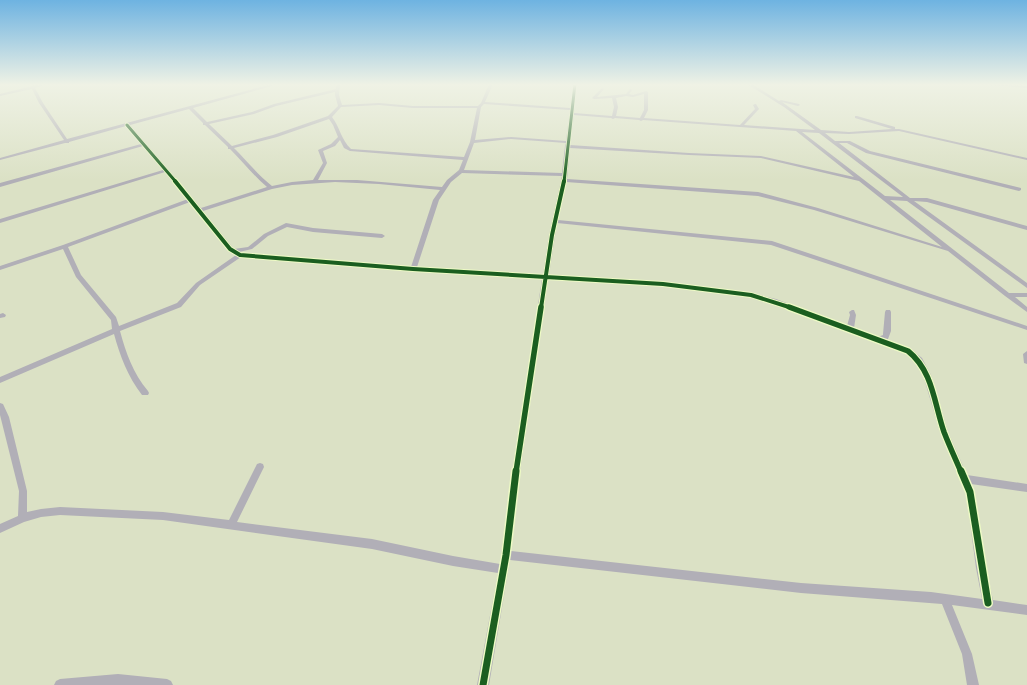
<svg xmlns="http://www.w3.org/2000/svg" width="1027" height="685" viewBox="0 0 1027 685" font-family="'Fira Sans Condensed',sans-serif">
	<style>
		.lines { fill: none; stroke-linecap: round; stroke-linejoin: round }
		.street { fill: #b1afb7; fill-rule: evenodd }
		.cycleway-far3-casing { stroke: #eefbc5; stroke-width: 4.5 }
		.cycleway-far2-casing { stroke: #eefbc5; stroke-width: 6 }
		.cycleway-far1-casing { stroke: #eefbc5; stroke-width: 8 }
		.cycleway-casing { stroke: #eefbc5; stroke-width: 10 }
		.cycleway-far3 { stroke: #1b5e20; stroke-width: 3 }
		.cycleway-far2 { stroke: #1b5e20; stroke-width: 4 }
		.cycleway-far1 { stroke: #1b5e20; stroke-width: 5.5 }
		.cycleway { stroke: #1b5e20; stroke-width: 7 }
	</style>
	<rect width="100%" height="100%" fill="#dbe1c5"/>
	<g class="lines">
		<!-- street -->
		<path class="street" d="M40,84H48L35,88L43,103L67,139L272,84H279L193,108L207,122L252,112L274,104L336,89V84H340L339,95L342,105L379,103L413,106H478L481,103L489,84H493L485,102L570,108L573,84H577L574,113L612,116L614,107L612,98L594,99L592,98L602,88L604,89L597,97L626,94L630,89L632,90L629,94L633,95L646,91L648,92V110L644,118L740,125L755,109L753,105L755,104H756L759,109L744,125L815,130L784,107L747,84H752L779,101L781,100L799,104L800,105L798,106L782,102L821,130L849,132L892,129L855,118V116H857L895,127V129H899L1027,158V160L899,131L849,134L825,133L835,141H850L870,151L1021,188V190L1019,191L866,153L847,143H839L910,198H927L1027,226V230L927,202L914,201L1027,283V288L907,201L890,200L1009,293H1027V297H1015L1027,307V312L1005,296L948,251L814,210L758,196L566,182L558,220L772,241L1027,326V330L771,245L557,223L549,275L663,282L751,293L776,299L847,326L850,315L849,312L852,310H854L856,315L854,328L878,337L883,335V334L885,312L886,310H890L891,312V331L888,339L885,340L911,349L922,358L931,375L948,432L967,475L1027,484V492L971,484L974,492L986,568L993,600L1027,605V615L952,605L972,654L979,685H967L962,654L942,604L801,593L510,560L489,685H477L498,573L453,566L372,549L163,520L60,515L41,517L24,522L0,533V524L18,516L19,491L0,415V403L3,404L9,417L27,491V512L41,509L60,507L163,512L229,520L257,464L260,463L263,464L264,467L237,522L372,539L453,556L500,564L509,493L542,279L413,271L241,257L200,285L181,307L120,331C126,353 133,373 148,391L149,393L148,395H142C128,377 120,356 114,334L0,383V377L112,329L111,320L76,277L63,249L0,270V266L63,245L188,199L165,172L0,223V219L163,170L143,146L0,187V183L141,144L126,126L69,142V143H65L0,160V158L64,140L39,103L32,89L0,96V94ZM335,92V95L338,106L328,116L273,135L232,146L209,124L254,114L276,106ZM644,94V110L640,118L616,116L618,107L616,98L626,96L633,97ZM484,104L570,110L566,141L511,137L475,140L481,107ZM379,105L413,108H477L470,142L464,157L351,149C341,140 340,127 332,117L341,107ZM189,109L203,123V125H205L228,147V149H230C243,162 254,176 267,187L201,208L130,125ZM574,115L611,118L613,119L615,118L639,120L641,121L643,120L796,131L854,177L761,156L689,153L570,145ZM329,119L333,125L338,137L331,144L318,150L323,163L313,180L292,182L272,186C258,175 247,161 234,148L277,137ZM802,132L819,133L903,197L885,196ZM511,139L566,143L565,146L562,173L464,170L474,143ZM340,140L344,148L350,151L463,160L459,170L447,180L442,187L357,180H318L327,163L323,151L335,146ZM570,148L689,155L761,158L859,181L942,247L818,208L758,192L567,179ZM462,173L562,176L549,235L543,275L417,267L439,200L451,182ZM335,182L379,184L440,190L433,200L411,267L241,253L239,252L252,249L268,236L287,227L313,232L382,238L385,236L382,234L313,228L286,223L264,234L248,247L234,249L203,211L272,189L292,185ZM190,202L228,250L236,255L196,283L177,303L119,326L116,317L81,275L68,247ZM548,279L663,286L751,297L772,303L905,353L916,362L923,375L940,432L966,492L976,568L982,599L931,592L801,583L511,551L517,493Z
			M986,84L1027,86V88L988,85Z
			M3,313L6,315L5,317L0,318V314Z
			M1027,351V364L1024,363L1023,354Z
			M118,674L167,679L171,681L173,685H54L56,681L60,679Z"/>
		<defs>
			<path id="cycleway-far3" d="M127,125L176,182
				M564,182L575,84"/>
			<path id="cycleway-far2" d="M175,181L230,249L240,255L413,269L663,284L751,295L792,308
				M541,308L552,235L564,181"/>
			<path id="cycleway-far1" d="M789,307L908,351C933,371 934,403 944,432C949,445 955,458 961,472
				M516,472L541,307"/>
			<path id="cycleway" d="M961,471L970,492L988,603
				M483,685L506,555L516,471"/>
		</defs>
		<!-- cycleway-far3 casing -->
		<use href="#cycleway-far3" class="cycleway-far3-casing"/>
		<!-- cycleway-far2 casing -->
		<use href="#cycleway-far2" class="cycleway-far2-casing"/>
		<!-- cycleway-far1 casing -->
		<use href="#cycleway-far1" class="cycleway-far1-casing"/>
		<!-- cycleway casing -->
		<use href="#cycleway" class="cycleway-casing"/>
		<!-- cycleway-far3 -->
		<use href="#cycleway-far3" class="cycleway-far3"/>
		<!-- cycleway-far2 -->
		<use href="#cycleway-far2" class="cycleway-far2"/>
		<!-- cycleway-far1 -->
		<use href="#cycleway-far1" class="cycleway-far1"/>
		<!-- cycleway -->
		<use href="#cycleway" class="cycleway"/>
	</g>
	<!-- sky -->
	<linearGradient id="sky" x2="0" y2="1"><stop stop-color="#6eb3e1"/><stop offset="0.47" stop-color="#eff2e5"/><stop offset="1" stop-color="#eff2e5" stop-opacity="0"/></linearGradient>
	<rect width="1027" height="180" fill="url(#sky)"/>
</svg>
